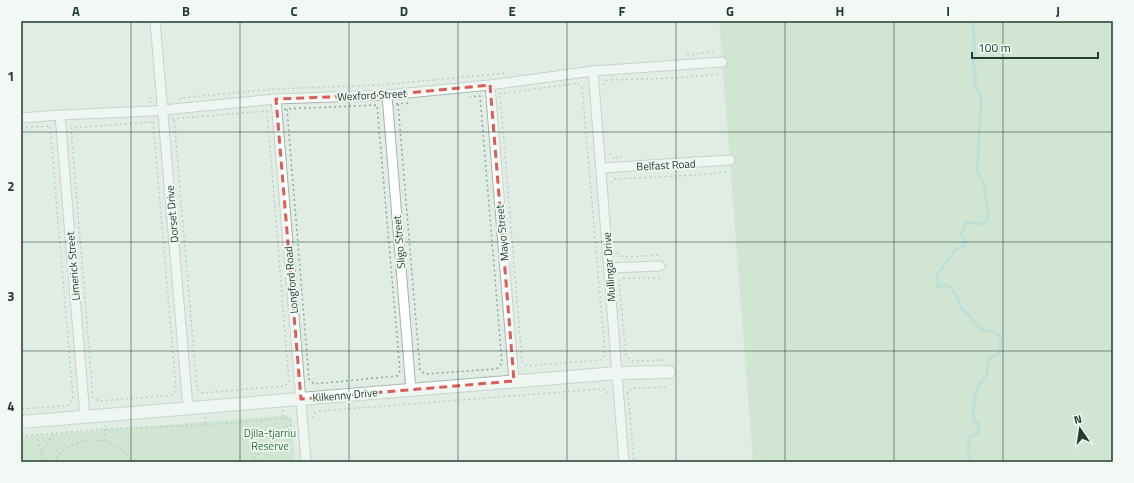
<svg xmlns="http://www.w3.org/2000/svg" width="1134" height="483" viewBox="0 0 1134 483" font-family="'Titillium Web',sans-serif">
	<style>
		.green { fill: #baddbd }
		.lines { fill: none; stroke-linecap: round; stroke-linejoin: round }
		.stream { stroke: #8ad1cd; stroke-width: 2.5 }
		.street-casing { stroke: #a4b4ab; stroke-width: 11 }
		.secondary-casing { stroke: #a3baae; stroke-width: 14 }
		.path { stroke: #82af98; stroke-width: 1.5; stroke-dasharray: 2 3; stroke-linecap: butt }
		.street { stroke: #fff; stroke-width: 9 }
		.secondary { stroke: #fff; stroke-width: 12 }
		.marked { fill: none; stroke: #dc5d56; stroke-width: 3; stroke-dasharray: 8 5; stroke-linejoin: round }
		.grid { fill: none; stroke: #223d30; stroke-width: 1; stroke-opacity: 0.55 }
		.labels { text-anchor: middle; dominant-baseline: central; stroke-width: 3.5; stroke-linejoin: round; paint-order: stroke }
		.street-label { font-size: 11px; fill: #223d30; stroke: #f2f8f4 }
		.park-label { font-size: 11px; fill: #2c7339; stroke: #f2f8f4 }
		.neatline { fill: none; stroke: #223d30; stroke-width: 1.5 }
		.grid-label { font-size: 13px; text-anchor: middle; font-weight: bold; fill: #223d30 }
	</style>
	<rect width="100%" height="100%" fill="#e1ece5"/>
	<!-- green -->
	<path class="green" d="M719,21H1113V462H753Z
		M287,415L291,419L295,462H21V437Z"/>
	<g class="lines">
		<!-- stream -->
		<path class="stream" d="M971,462C966,452 968,446 970,436L976,435L979,430L978,424L974,419L973,411L976,396L975,394L976,390L987,374L988,359L999,354L1001,340L999,335L992,331L982,330L972,320L969,315L961,308L957,296L950,287L944,285L938,287L937,275L956,249L965,246L966,241L960,233L964,230V225L966,223L983,224L987,220L988,215L984,184L977,172L981,102V96L975,86L976,76L973,62L975,59L973,21"/>
		<defs>
			<path id="street" d="M155,21L188,408
				M593,71L624,462
				M490,85L514,381
				M387,95L411,390
				M276,99L306,462
				M60,115L85,417
				M21,118L60,115L152,111L276,99L387,95L490,85L593,71L722,62
				M601,168L730,160
				M609,268L660,266"/>
			<path id="secondary" d="M21,422L617,373L669,372"/>
		</defs>
		<!-- street casing -->
		<use href="#street" class="street-casing"/>
		<!-- secondary casing -->
		<use href="#secondary" class="secondary-casing"/>
		<!-- path -->
		<path class="path" d="M687,55L713,52
			M611,80L675,78L721,74
			M603,85L607,80L611,79
			M499,94L577,83L582,87L605,355L601,360L527,366L522,361L500,94
			M150,97L151,103
			M180,100V98L274,89L381,85L506,73
			M396,104L408,103
			M398,104L420,370L425,374L495,369L498,368L502,363L480,96L470,97
			M284,109L377,105L400,371L397,376L314,384L309,379L287,109
			M172,119L182,118L267,111L289,382L285,386L202,393L197,389L174,119
			M153,122L176,389L173,395L99,401L93,397L71,128Z
			M21,128L50,126L73,398L70,404L65,406L21,409
			M609,153L614,158L617,157
			M617,159V157H624
			M611,183L615,179L695,175L728,172
			M617,252L622,257H625
			M626,257L658,255
			M660,278H623L619,281L626,356L632,361L666,360
			M626,393H628L632,388L668,387
			M628,393L634,462
			M283,410V418
			M205,417L206,425
			M312,418L315,413L320,411L600,389H605L608,393H610
			M37,434L43,462
			M21,436L105,429L206,425L288,418L293,422
			M104,441L105,425
			M42,453L54,433
			M53,462C71,434 114,432 133,462
			M251,462L271,441L284,434L288,426L294,423"/>
		<!-- street -->
		<use href="#street" class="street"/>
		<!-- secondary -->
		<use href="#secondary" class="secondary"/>
	</g>
	<!-- marked area -->
	<path d="M0 0H1134V483H0ZM490,85L514,381L301,399L276,99L387,95Z" fill="#e1ece5" fill-opacity=".55" fill-rule="evenodd"/>
	<path class="marked" d="M490,85L514,381L301,399L276,99L387,95Z"/>
	<!-- grid -->
	<path class="grid" d="M131,21V462M240,21V462M349,21V462M458,21V462M567,21V462M676,21V462M785,21V462M894,21V462M1003,21V462M21,132H1113M21,242H1113M21,351H1113"/>
	<g class="labels">
		<!-- street labels -->
		<g class="street-label">
			<text transform="translate(372 95) rotate(-3)">Wexford Street</text>
			<text transform="translate(666 165) rotate(-3)">Belfast Road</text>
			<text transform="translate(172 214) rotate(-95)">Dorset Drive</text>
			<text transform="translate(502 233) rotate(-95)">Mayo Street</text>
			<text transform="translate(399 242) rotate(-95)">Sligo Street</text>
			<text transform="translate(73 266) rotate(-95)">Limerick Street</text>
			<text transform="translate(609 267) rotate(-94)">Mullingar Drive</text>
			<text transform="translate(291 280) rotate(-95)">Longford Road</text>
			<text transform="translate(345 395) rotate(-5)">Kilkenny Drive</text>
		</g>
		<!-- park labels -->
		<g class="park-label">
			<text x="270" y="433">Djila-tjarriu<tspan x="270" dy="13">Reserve</tspan></text>
		</g>
	</g>
	<!-- border -->
	<rect width="1134" height="483" fill="none" stroke="#f2f8f4" stroke-width="44"/>
	<!-- north arrow -->
	<g transform="translate(1080 429) rotate(347)" stroke="#f2f8f4" stroke-width="3" paint-order="stroke">
	<path d="M0-3L7 15L0 10L-7 15Z" fill="#223d30"/>
	<text y="-6" font-size="11" font-weight="bold" text-anchor="middle" fill="#223d30">N</text>
	</g>
	<!-- scale -->
	<path d="M972 52v6h126v-6" fill="none" stroke="#223d30" stroke-width="2"/>
	<text x="978" y="52" font-size="12" fill="#223d30" stroke="#f2f8f4" stroke-width="3" paint-order="stroke">100 m</text>
	<rect x="22" y="22" width="1090" height="439" class="neatline"/>
	<g class="grid-label">
		<text x="76" y="16">A</text>
		<text x="186" y="16">B</text>
		<text x="294" y="16">C</text>
		<text x="404" y="16">D</text>
		<text x="512" y="16">E</text>
		<text x="622" y="16">F</text>
		<text x="730" y="16">G</text>
		<text x="840" y="16">H</text>
		<text x="948" y="16">I</text>
		<text x="1058" y="16">J</text>
		<text x="11" y="81">1</text>
		<text x="11" y="191">2</text>
		<text x="11" y="301">3</text>
		<text x="11" y="411">4</text>
	</g>
</svg>
